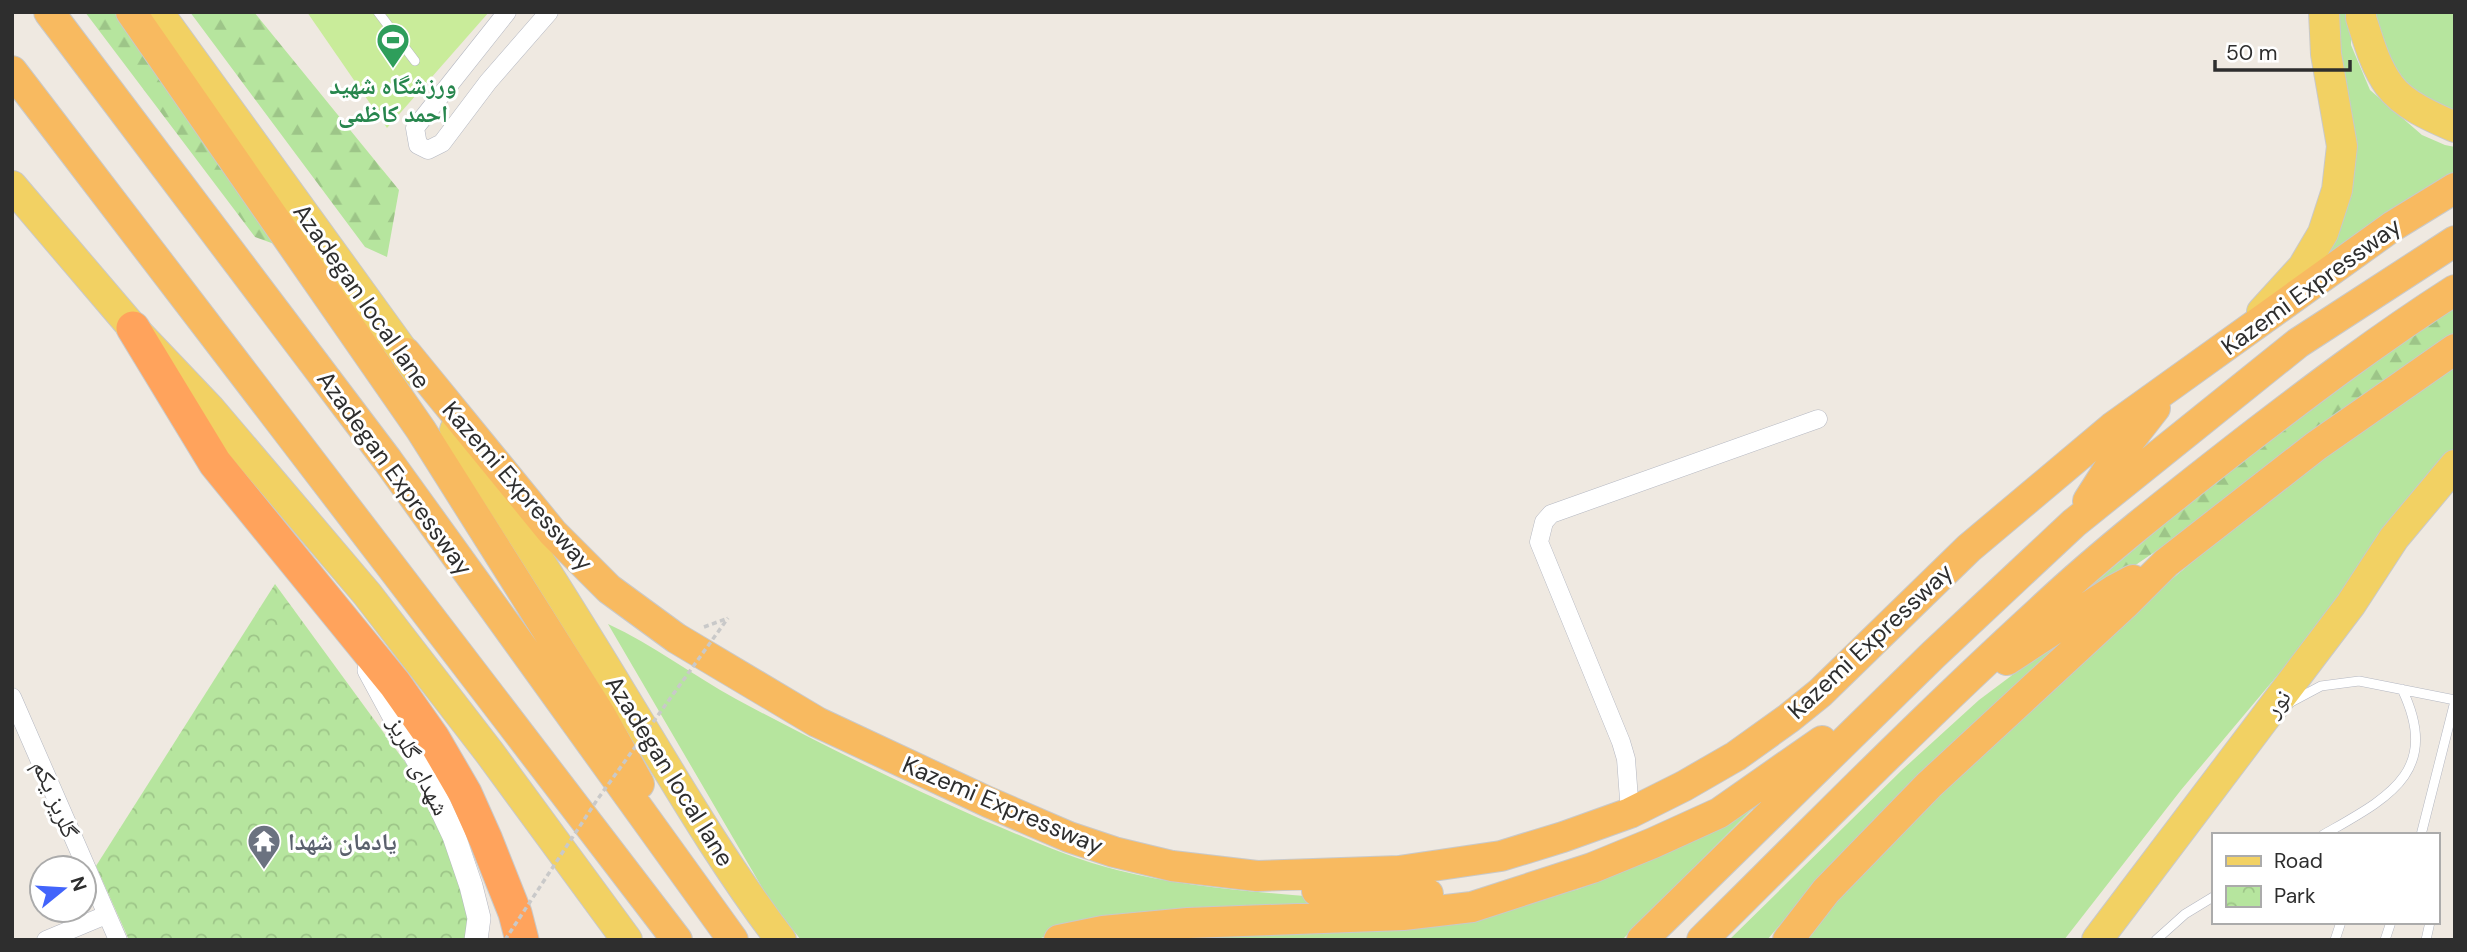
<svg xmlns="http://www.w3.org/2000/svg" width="2467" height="952" viewBox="0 0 2467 952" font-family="'DM Sans','Noto Naskh Arabic',sans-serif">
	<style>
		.grass { fill: #b6e59e }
		.forest { fill: url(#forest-firs) }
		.park { fill: url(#park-crowns) }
		.pitch { fill: #c9ec9a }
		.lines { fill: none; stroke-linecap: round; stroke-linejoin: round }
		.service-casing { stroke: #b4b7c1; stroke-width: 10 }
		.minor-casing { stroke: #b4b7c1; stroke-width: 19 }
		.tertiary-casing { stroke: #b4b7c1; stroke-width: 24 }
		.primary-casing { stroke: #c9c9c9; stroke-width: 32 }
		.trunk-casing { stroke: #c9c9c9; stroke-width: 32 }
		.motorway-casing { stroke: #c9c9c9; stroke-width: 35 }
		.path { stroke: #c9c9c9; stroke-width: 3.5; stroke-dasharray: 5 3.5; stroke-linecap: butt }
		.service { stroke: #fff; stroke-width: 9 }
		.minor { stroke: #fff; stroke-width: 18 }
		.tertiary { stroke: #fff; stroke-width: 23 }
		.primary { stroke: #f2d163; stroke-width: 30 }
		.trunk { stroke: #f8ba60; stroke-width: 30 }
		.motorway { stroke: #ffa35c; stroke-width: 33 }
		.path-bridge { stroke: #c9c9c9; stroke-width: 3.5; stroke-dasharray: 5 3.5; stroke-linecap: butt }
		.labels { text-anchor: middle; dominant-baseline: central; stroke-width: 6; stroke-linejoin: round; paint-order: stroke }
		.leisure-label { font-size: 24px; font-weight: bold; fill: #27864d; stroke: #fff }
		.street-label { font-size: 24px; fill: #2e2e2e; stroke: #fff }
		.worship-label { font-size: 24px; font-weight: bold; fill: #5b616d; stroke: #fff; text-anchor: start }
	</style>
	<defs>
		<pattern id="forest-firs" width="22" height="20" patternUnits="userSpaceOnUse" patternTransform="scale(1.75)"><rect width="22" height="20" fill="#b6e59e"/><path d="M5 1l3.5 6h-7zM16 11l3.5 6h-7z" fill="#9dc588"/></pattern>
		<pattern id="park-crowns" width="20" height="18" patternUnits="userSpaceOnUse" patternTransform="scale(1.75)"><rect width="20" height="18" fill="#b6e59e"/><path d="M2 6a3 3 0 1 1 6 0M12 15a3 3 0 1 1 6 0" fill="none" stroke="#9dc588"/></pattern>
	</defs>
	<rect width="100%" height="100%" fill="#efe9e1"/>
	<!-- grass -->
	<path class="grass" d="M2335,12H2351V45L2370,90L2422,135L2445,145L2455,147V179L2311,271L2335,235Z
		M2375,12H2455V118L2429,106L2395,72L2384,53Z
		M2455,362V450L2418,492L2318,627L2181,790L2064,940H1806L1853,876L2149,598L2289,482Z
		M608,624C654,645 692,675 736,699C816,742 900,783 983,820C1027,838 1071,859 1117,870C1196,890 1279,893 1359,901L1078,926L1035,940H801L770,901Z
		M2075,628L1820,878L1767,940H1729L1902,770L1979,700Z
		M1781,780L1622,940H1123L1522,904L1579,889L1641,863Z"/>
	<!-- forest -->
	<path class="forest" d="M85,12H116L277,245L255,237Z
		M190,12H254L399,190L387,257L365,247Z
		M2455,307V335L2165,545L2034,634L2195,498L2319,400Z"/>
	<!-- park -->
	<path class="park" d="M275,584L419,781L456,866L470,921L467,940H129L96,866Z"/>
	<!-- pitch -->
	<path class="pitch" d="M307,12H489L387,128Z"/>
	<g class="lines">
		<defs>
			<path id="service" d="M378,12L415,61
				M2291,702L2321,686L2359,681L2455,700
				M2323,835C2387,798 2442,773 2402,689
				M2421,835L2455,701
				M2156,940L2185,914L2213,897
				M2335,940L2341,922
				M2385,940L2391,922
				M2426,940L2430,922"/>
			<path id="minor" d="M507,12L415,128L418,145L428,150L442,143L488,82L549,12
				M12,697L118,940
				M1630,813L1626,759L1621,742L1539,542L1544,522L1551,514L1818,419
				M46,940L106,915"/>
			<path id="tertiary" d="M369,670L422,768L454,836L471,886L479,918L476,940"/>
			<path id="primary" d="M158,12L419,373
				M2361,12V18C2368,40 2375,66 2389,85C2403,105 2434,118 2455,127
				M12,186L133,328L210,409L367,594L489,752L627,940
				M2262,312L2303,267L2323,233L2337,190L2342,146L2326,54L2324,12
				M455,430C513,519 570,608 625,699C675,781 723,864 781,940
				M2097,940L2351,604L2394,538L2455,465"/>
			<path id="trunk" d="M49,12L388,461L733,940
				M131,12L421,430L600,714L639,784
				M12,71L677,940
				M406,353L553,533L609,589L676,638L817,722L988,802L1069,837L1114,852L1172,866L1257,876L1399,871L1501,856L1563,837L1630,813L1684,786L1736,756L1789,718L1820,693L1969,548L2113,427L2393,226L2455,188
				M2088,501L2113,462L2155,408
				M2007,660L2114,590L2133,580
				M1317,891L1401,895L1428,894
				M1059,940L1103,931L1188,923L1403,915L1472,907L1592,868L1653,843L1719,813L1822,741
				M1642,940L1933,655L2074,523L2298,343L2455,241
				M1702,940C1814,829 1924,717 2040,611C2103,552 2172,498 2240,445C2310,391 2380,338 2455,290
				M1788,940L1826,891L1929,785L2126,603L2166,563L2316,446L2455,349"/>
			<path id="motorway" d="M133,328L215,463L395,684L433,738L465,793L486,840L515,913L522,940"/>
		</defs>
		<!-- service casing -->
		<use href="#service" class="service-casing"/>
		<!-- minor casing -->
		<use href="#minor" class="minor-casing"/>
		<!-- tertiary casing -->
		<use href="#tertiary" class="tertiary-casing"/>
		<!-- primary casing -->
		<use href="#primary" class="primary-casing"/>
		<!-- trunk casing -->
		<use href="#trunk" class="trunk-casing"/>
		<!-- motorway casing -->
		<use href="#motorway" class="motorway-casing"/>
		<!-- path -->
		<path class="path" d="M704,627L728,618"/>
		<!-- service -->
		<use href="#service" class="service"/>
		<!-- minor -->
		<use href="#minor" class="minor"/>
		<!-- tertiary -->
		<use href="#tertiary" class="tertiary"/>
		<!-- primary -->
		<use href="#primary" class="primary"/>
		<!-- trunk -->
		<use href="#trunk" class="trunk"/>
		<!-- motorway -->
		<use href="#motorway" class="motorway"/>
		<!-- path-bridge -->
		<path class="path-bridge" d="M505,940L597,800L728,618"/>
	</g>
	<!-- icons -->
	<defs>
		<symbol id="stadium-pin" viewBox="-11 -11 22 30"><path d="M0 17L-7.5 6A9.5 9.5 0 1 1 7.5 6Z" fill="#2e9e5b" stroke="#fff"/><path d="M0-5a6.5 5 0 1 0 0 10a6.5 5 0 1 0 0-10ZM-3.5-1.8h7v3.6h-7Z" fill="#fff"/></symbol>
		<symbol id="temple-pin" viewBox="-11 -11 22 30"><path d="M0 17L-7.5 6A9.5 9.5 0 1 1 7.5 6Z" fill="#6b7280" stroke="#fff"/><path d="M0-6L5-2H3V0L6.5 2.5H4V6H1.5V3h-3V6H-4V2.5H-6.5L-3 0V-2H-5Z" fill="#fff"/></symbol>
	</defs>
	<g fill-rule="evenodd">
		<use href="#stadium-pin" x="374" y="21" width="38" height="52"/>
		<use href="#temple-pin" x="245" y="822" width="38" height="52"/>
	</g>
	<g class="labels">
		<!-- leisure labels -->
		<g class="leisure-label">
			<text x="393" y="85">ورزشگاه شهید<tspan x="393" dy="28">احمد کاظمی</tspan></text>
		</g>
		<!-- street labels -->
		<g class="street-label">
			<text transform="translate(2311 286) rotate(-36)">Kazemi Expressway</text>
			<text transform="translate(362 296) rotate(55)">Azadegan local lane</text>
			<text transform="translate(395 473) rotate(54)">Azadegan Expressway</text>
			<text transform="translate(518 486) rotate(49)">Kazemi Expressway</text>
			<text transform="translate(1870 641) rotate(-43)">Kazemi Expressway</text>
			<text transform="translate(2277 703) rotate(-53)">نور</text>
			<text transform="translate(419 766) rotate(63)">شهدای گلریز</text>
			<text transform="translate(670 771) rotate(58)">Azadegan local lane</text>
			<text transform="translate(56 799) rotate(67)">گلریز یکم</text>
			<text transform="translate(1003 805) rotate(23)">Kazemi Expressway</text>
		</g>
		<!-- worship labels -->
		<g class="worship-label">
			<text x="288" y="841">یادمان شهدا</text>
		</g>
	</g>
	<!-- border -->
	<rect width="2467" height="952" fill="none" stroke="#2e2e2e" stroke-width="28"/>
	<!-- legend -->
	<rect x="2212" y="833" width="228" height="91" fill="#ffffff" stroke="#ababab" stroke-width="2"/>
	<rect x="2226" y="856" width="35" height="10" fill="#f2d163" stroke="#ababab" stroke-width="2"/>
	<text x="2274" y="868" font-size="21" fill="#2e2e2e">Road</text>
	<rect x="2226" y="886" width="35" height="21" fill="url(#park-crowns)" stroke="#ababab" stroke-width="2"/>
	<text x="2274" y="903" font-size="21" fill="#2e2e2e">Park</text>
	<!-- north arrow -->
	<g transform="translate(63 889) rotate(72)"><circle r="33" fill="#ffffff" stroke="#ababab" stroke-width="2"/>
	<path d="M0-5L12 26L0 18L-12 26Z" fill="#4264fb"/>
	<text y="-10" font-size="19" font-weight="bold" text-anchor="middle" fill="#2e2e2e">N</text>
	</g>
	<!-- scale -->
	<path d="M2215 60v10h135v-10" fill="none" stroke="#2e2e2e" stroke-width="3.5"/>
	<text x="2226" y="60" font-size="21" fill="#2e2e2e" stroke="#ffffff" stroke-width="5" paint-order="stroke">50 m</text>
</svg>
